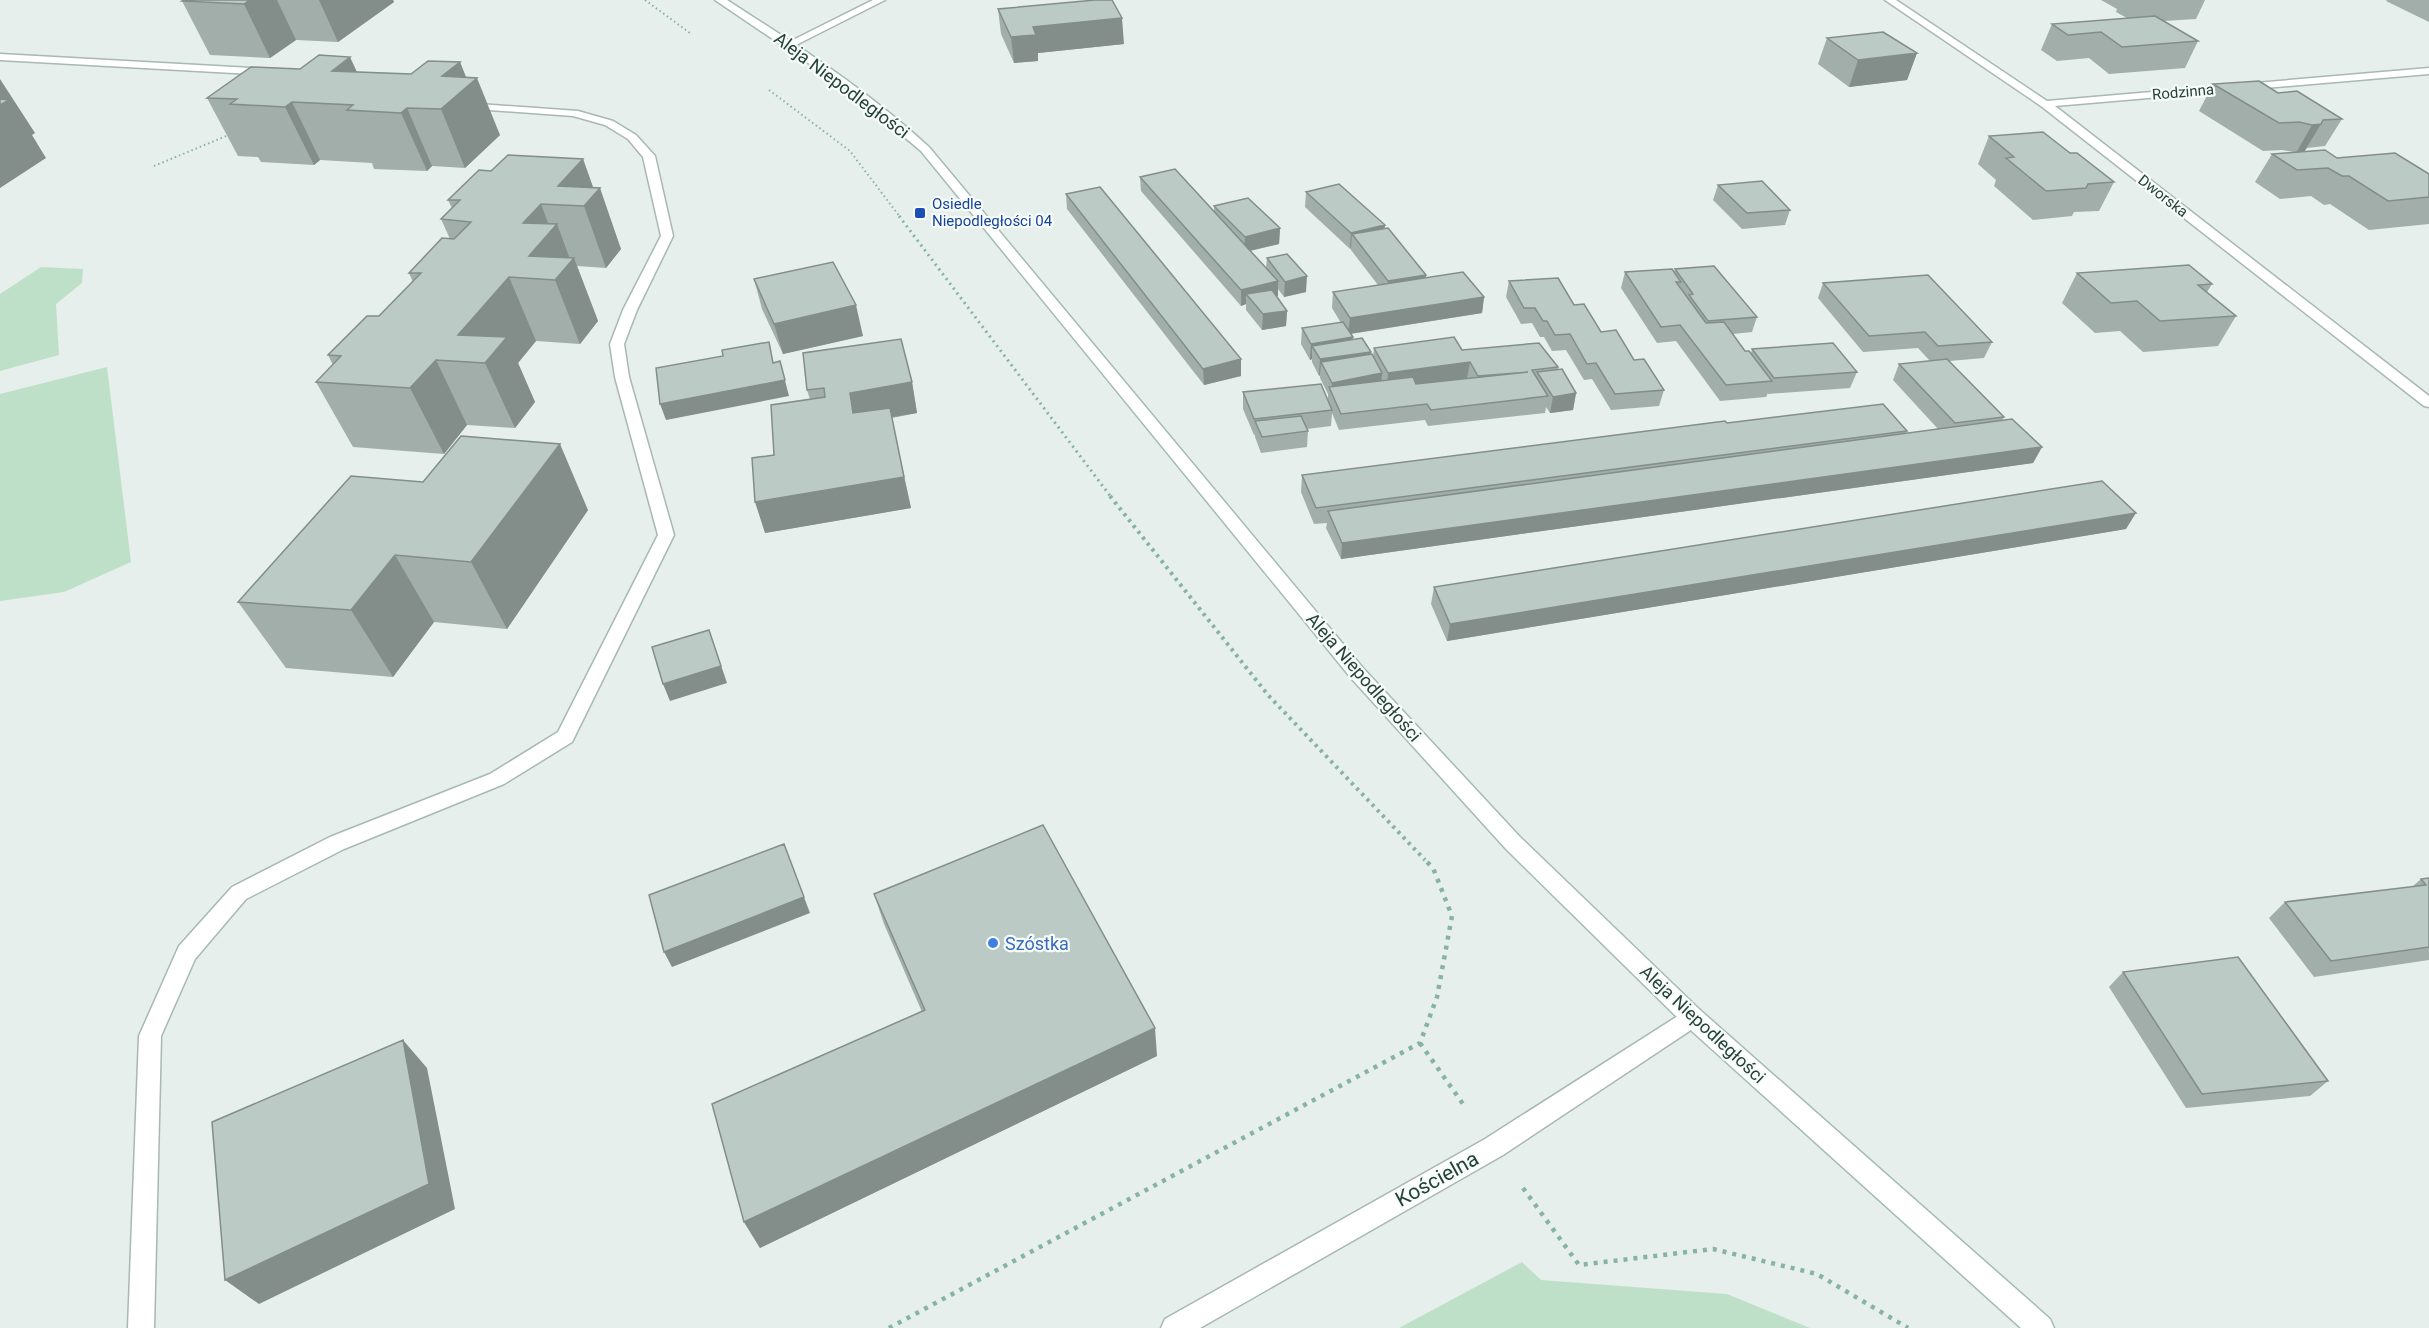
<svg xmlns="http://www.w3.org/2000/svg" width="2429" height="1328" viewBox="0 0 2429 1328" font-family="Roboto,sans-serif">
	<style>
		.green { fill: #bfe0c8 }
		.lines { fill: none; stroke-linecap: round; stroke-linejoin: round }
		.service-casing { stroke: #a8b8b2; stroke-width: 3 }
		.minor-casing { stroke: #a8b8b2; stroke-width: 3 }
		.secondary-casing { stroke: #a4bbb3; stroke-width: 3 }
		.path-far3 { stroke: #86b3a5; stroke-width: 2; stroke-dasharray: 1.5 3; stroke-linecap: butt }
		.path-far2 { stroke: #86b3a5; stroke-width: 3; stroke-dasharray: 2 4; stroke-linecap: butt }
		.path-far1 { stroke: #86b3a5; stroke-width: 4; stroke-dasharray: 3 4.5; stroke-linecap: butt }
		.path { stroke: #86b3a5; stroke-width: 4.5; stroke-dasharray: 4 6; stroke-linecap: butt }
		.service { fill: #fff; fill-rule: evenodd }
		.minor { fill: #fff; fill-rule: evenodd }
		.secondary { fill: #fff; fill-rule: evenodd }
		.wall { fill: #a1aea9 }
		.shaded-wall { fill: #838d89 }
		.building { fill: #bbcac4; stroke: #838d89; stroke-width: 1.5 }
		.transit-dot { fill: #1a4fb4; stroke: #f7fbf9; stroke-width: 2 }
		.shop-dot { fill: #3f7fe0; stroke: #f7fbf9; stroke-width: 2 }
		.labels { text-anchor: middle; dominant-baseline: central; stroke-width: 4.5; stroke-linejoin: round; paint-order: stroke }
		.far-street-label { font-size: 15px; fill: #24423a; stroke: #f7fbf9 }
		.far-transit-label { font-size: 15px; fill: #164399; stroke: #f7fbf9; text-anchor: start }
		.street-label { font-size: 18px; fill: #24423a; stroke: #f7fbf9 }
		.shop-label { font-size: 18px; fill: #366cbe; stroke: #f7fbf9; text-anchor: start }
		.near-street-label { font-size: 21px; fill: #24423a; stroke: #f7fbf9 }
	</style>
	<rect width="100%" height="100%" fill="#e6efeb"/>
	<!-- green -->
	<path class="green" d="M41,267L83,269L82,283L56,304L59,355L0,371V294Z
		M107,367L131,562L64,592L0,601V394Z
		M1522,1262L1541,1280L1727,1294L1810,1328H1399Z"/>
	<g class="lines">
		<defs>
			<path id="service" d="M0,54L268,69L273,72L268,75L0,60Z
				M465,103L578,111L613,121L636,135L655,156L673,236L637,310L624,344L629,377L674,535L572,742L504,784L344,849L246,899L195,959L161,1036L154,1328H128L139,1036L179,946L232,887L330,837L490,774L558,732L658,535L615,377L610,344L623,310L661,236L643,157L628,139L605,125L573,116L461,108L460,106Z"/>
			<path id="minor" d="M873,0H885L794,46L785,44Z
				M1885,0H1896L2047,101L2429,68V74L2055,106L2429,396V407L2424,406L2041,106Z
				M1692,1007L1700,1010L1703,1017L1700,1024L1503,1155L1200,1328H1161L1165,1319L1485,1139Z"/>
			<path id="secondary" d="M715,0H727C797,45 867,90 929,147L1363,668L1520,837L1700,1010L2050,1319L2054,1328H2021L1684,1024L1506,849L1351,678L921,151L848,90Z"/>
		</defs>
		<!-- service casing -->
		<use href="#service" class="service-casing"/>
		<!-- minor casing -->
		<use href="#minor" class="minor-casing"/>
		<!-- secondary casing -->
		<use href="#secondary" class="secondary-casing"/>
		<!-- path-far3 -->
		<path class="path-far3" d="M645,0L690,33
			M769,90L850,151L900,217
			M154,166L231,134"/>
		<!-- path-far2 -->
		<path class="path-far2" d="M899,216L1111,497"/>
		<!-- path-far1 -->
		<path class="path-far1" d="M1110,496L1268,695L1425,860"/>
		<!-- path -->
		<path class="path" d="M1420,1043L1463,1104
			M1523,1188L1579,1265L1713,1249L1817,1274L1908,1328
			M889,1328L1420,1043L1437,997L1452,916L1433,868L1423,858"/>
		<!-- service -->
		<use href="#service" class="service"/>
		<!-- minor -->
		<use href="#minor" class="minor"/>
		<!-- secondary -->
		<use href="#secondary" class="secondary"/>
	</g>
	<!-- wall -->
	<path class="wall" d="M184,0H393L394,2L338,42L296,40L270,58L210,55L182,1Z
		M2101,0H2205L2196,19L2164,21L2198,41L2185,68L2109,74L2089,58L2057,61L2041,50L2052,24L2127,18L2116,12L2117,9Z
		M2387,0H2429V22L2386,1Z
		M998,9L1124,44L1038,53V61L1014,63L1001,34Z
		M1827,38L1917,53L1907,80L1849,87L1818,64Z
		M460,62L466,77L500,135L465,168L432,166L427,171L374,169L372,163L320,160L314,165L261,162L258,157L238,156L207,98L357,72L411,74Z
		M2213,84L2278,93L2342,119L2325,146L2307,148L2304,152L2429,174V224L2369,230L2330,204L2324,205L2311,196L2280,199L2255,182L2272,154L2294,152L2282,150L2263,151L2199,111Z
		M1989,136L2070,153L2114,182L2099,211L2074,212L2072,216L2033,220L1994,186L1996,180L1978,164Z
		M583,159L593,187L621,249L606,268L577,266L598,321L580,344L536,341L518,363L535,402L515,428L467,425L444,454L353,447L316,382L333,365L328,355L379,316L413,282L409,273L450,239L441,219L452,208L448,200L491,171Z
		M1140,177L1214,212V206L1280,228L1279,244L1250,251L1266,268L1267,258L1306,292L1284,297L1278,289V296L1276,297L1287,311L1286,326L1262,330L1246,310V304L1241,306L1141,191Z
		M1718,185L1790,210L1785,225L1742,229L1713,200Z
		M1306,192L1385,229L1426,275V278L1484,297L1482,313L1351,334L1353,337V340L1373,357L1374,348L1462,350L1558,367V369L1576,393L1573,410L1550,413L1546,407L1545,413L1428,426L1425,420L1339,430L1332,413L1331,426L1307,429L1308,431L1307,447L1261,453L1255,437V435H1254L1243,409V392L1328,399V394L1320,378V375L1319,376L1312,362V359L1310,360L1301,344L1302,328L1341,323L1332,308L1333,292L1378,285L1351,250V248L1350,249L1305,207Z
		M1066,194L1241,376L1204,385L1067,209Z
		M1675,269L1757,317L1752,332L1733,334L1745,351L1751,353L1752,349L1857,372L1850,388L1768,394V393L1766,397L1720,401L1676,341L1657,343L1621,288L1625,272L1674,273Z
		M2077,273L2212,284L2207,292L2236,316L2218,346L2143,352L2120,331L2095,333L2062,303Z
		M754,279L863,336L783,354L762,309Z
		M1509,281L1574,305L1601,332L1634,360L1664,390L1659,406L1611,410L1592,379L1584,380L1566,350L1552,351L1544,337H1540L1532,323L1521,324L1506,297Z
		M1823,283L1992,342L1984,358L1949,361L2004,417L2002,421L2042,447L2033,463L1341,559L1326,528L1327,523L1314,524L1301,492L1302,475L1727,423L1907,431L1906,434L1938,429L1893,380L1899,364L1930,361L1918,348L1863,352L1818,298Z
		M803,353L912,382L917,413L892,418L911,508L765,533L810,399L807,390Z
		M351,476L588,510L507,629L434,622L393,677L286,668L238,602Z
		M2126,529L1447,641L1431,604L1434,587Z
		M2429,878V960L2314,977L2269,918L2285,902L2412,887L2421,879Z
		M874,894L1157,1056L760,1248L744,1222L922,1012L884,924Z
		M2123,972L2328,1081L2310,1096L2186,1108L2109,987Z"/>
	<!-- shaded-wall -->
	<path class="shaded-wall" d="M250,0H277L296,40L270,58L244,4Z
		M319,0H393L394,2L338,42Z
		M1122,18L1124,44L1038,53V61L1014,63L1011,37L1033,27Z
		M1917,53L1907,80L1849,87L1858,60Z
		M350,57L375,111L332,71Z
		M460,62L469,85L477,78L500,135L465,168L441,109L442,76Z
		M0,79L35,133L32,135L46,158L0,188Z
		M292,102L320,160L314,165L285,107Z
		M407,108L432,166L427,171L401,113Z
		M2321,124L2304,152L2296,153L2312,125Z
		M583,159L595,193L600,188L621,249L606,268L584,206L558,186Z
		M541,204L551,231L557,224L571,262L574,258L598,321L580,344L555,280L529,256L523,223Z
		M1385,225L1384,241L1352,234L1351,248L1350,249L1351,233Z
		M1280,228L1279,244L1244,252L1245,237Z
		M1426,275L1424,291L1387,297L1388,281Z
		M1307,276L1306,292L1284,297L1285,282Z
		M509,277L536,341L518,363L535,402L515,428L485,363L458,335Z
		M1278,281V296L1253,303L1246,294V304L1241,306V290Z
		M1484,297L1482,313L1348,334L1350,318Z
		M856,305L863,336L783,354L774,324Z
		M1287,311L1286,326L1262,330L1263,314Z
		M1353,337L1352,353L1312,346V359L1310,360L1311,344Z
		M1371,352L1369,368L1321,362L1320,375L1319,376L1320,359Z
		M1241,359V376L1204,385L1203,369Z
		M436,360L467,425L444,454L410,388Z
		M780,361L789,396L666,420L660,404Z
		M1470,362L1467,378L1387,389L1388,373Z
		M1382,373L1381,390L1331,393L1332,383Z
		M912,382L917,413L857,423L853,413L850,393Z
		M1576,393L1573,410L1550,413L1553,397Z
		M560,444L588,510L507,629L471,562Z
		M2042,447L2033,463L1341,559L1342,543Z
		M904,477L911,508L765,533L755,502Z
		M2136,513L2126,529L1447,641L1450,624Z
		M395,555L434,622L393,677L351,610Z
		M709,630L727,683L670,701L663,684Z
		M784,844L810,913L672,967L664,952Z
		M1155,1028L1157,1056L760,1248L744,1222Z
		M403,1040L427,1068L455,1209L259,1304L225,1280Z"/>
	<!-- building -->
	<path class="building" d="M184,0H250L244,4L182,1Z
		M1095,0H1112L1122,18L1033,27L1036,35L1011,37L998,9Z
		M2155,16L2198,41L2122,47L2101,32L2068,35L2052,24Z
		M1883,32L1917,53L1858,60L1827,38Z
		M319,55L350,57L332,71L411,74L428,61L460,62L442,76L477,78L441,109L407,108L401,113L347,110L353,105L292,102L285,107L230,104L237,99L207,98L251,67L300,69Z
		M2259,81L2278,93L2297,91L2342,119L2323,120L2321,124L2312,125L2299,122L2279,123L2213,84Z
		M0,99L9,100L0,105Z
		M2043,132L2070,153H2077L2114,182L2088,184L2086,188L2046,191L2006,158L2014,157L1989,136Z
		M2325,150L2337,158L2395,153L2429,174V197L2388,201L2349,176H2342L2328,168L2297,170L2272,154Z
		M508,155L583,159L558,186L600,188L584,206L541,204L523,223L557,224L529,256L574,258L555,280L509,277L458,335L507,337L485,363L436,360L410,388L316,382L341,356L328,355L367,316H379L421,273H409L442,238L454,239L471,222L441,219L460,200H448L479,170L491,171Z
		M1175,169L1278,281L1241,290L1140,177Z
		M1762,181L1790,210L1747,213L1718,185Z
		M1339,184L1385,225L1351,233L1306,192Z
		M1100,187L1241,359L1203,369L1066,194Z
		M1248,198L1280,228L1245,237L1214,206Z
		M1388,228L1426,275L1388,281L1352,234Z
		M1287,254L1307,276L1285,282L1267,258Z
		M833,262L856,305L774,324L754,279Z
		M2189,265L2212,284L2198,285L2236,316L2160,321L2137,301L2111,303L2077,273Z
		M1714,266L1757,317L1708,321L1689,295L1693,294L1675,269Z
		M1672,269L1681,282H1676L1706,323L1724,322L1745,351H1749L1772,381L1726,385L1680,325L1661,327L1625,272Z
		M1463,272L1484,297L1350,318L1333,292Z
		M1928,275L1992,342L1938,346L1925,332L1869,336L1823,283Z
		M1558,278L1574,305L1584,304L1601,332L1616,330L1634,360L1644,359L1664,390L1615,394L1596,363L1587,364L1570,334L1555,335L1547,321H1543L1535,308H1524L1509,281Z
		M1272,290L1287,311L1263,314L1246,294Z
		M1343,322L1353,337L1311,344L1302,328Z
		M1454,337L1462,350L1539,343L1558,367L1532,370L1548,396L1431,410L1427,404L1341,414L1329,387L1413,377L1416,384L1528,372L1478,376L1470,362L1388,373L1374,348Z
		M1362,338L1371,352L1320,359L1312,346Z
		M901,339L912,382L850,393L853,413L890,408L904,477L755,502L752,458L774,455L771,405L825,397L824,388L807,390L803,353Z
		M769,342L773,363L780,361L785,380L660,404L656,368L723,356L722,350Z
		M1833,343L1857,372L1774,378L1752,349Z
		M1372,354L1382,373L1332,383L1321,362Z
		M1947,359L2004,417L1955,423L1899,364Z
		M1562,369L1576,393L1553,397L1537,372Z
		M1321,384L1332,410L1254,419L1243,392Z
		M1883,404L1907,431L1316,508L1302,475L1725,421L1727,423Z
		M1301,416L1308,431L1262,437L1255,421Z
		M2012,419L2042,447L1342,543L1328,511Z
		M461,436L560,444L471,562L395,555L351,610L238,602L351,476L423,482Z
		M2102,481L2136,513L1450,624L1434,587Z
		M709,630L721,666L663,684L652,647Z
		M1043,825L1155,1028L744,1222L712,1104L925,1010L874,894Z
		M784,844L804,897L664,952L649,895Z
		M2429,878V947L2331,961L2285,902L2426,885L2421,879Z
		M2238,957L2328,1081L2202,1094L2123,972Z
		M403,1040L429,1184L225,1280L212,1122Z"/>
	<!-- markers -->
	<rect class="transit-dot" x="914" y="207" width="12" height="12" rx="3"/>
	<circle class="shop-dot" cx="993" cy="943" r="6"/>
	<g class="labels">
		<!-- far-street labels -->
		<g class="far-street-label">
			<text transform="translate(2183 92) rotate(-5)">Rodzinna</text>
			<text transform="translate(2163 196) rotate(38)">Dworska</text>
		</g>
		<!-- far-transit labels -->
		<g class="far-transit-label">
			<text x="932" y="204">Osiedle<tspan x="932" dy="17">Niepodległości 04</tspan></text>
		</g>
		<!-- street labels -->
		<g class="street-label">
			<text transform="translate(842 85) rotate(37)">Aleja Niepodległości</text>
			<text transform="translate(1364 677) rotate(49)">Aleja Niepodległości</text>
			<text transform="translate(1703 1024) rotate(43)">Aleja Niepodległości</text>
		</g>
		<!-- shop labels -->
		<g class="shop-label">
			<text x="1005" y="943">Szóstka</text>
		</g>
		<!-- near-street labels -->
		<g class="near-street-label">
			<text transform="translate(1437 1179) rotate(-29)">Kościelna</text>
		</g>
	</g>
</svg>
